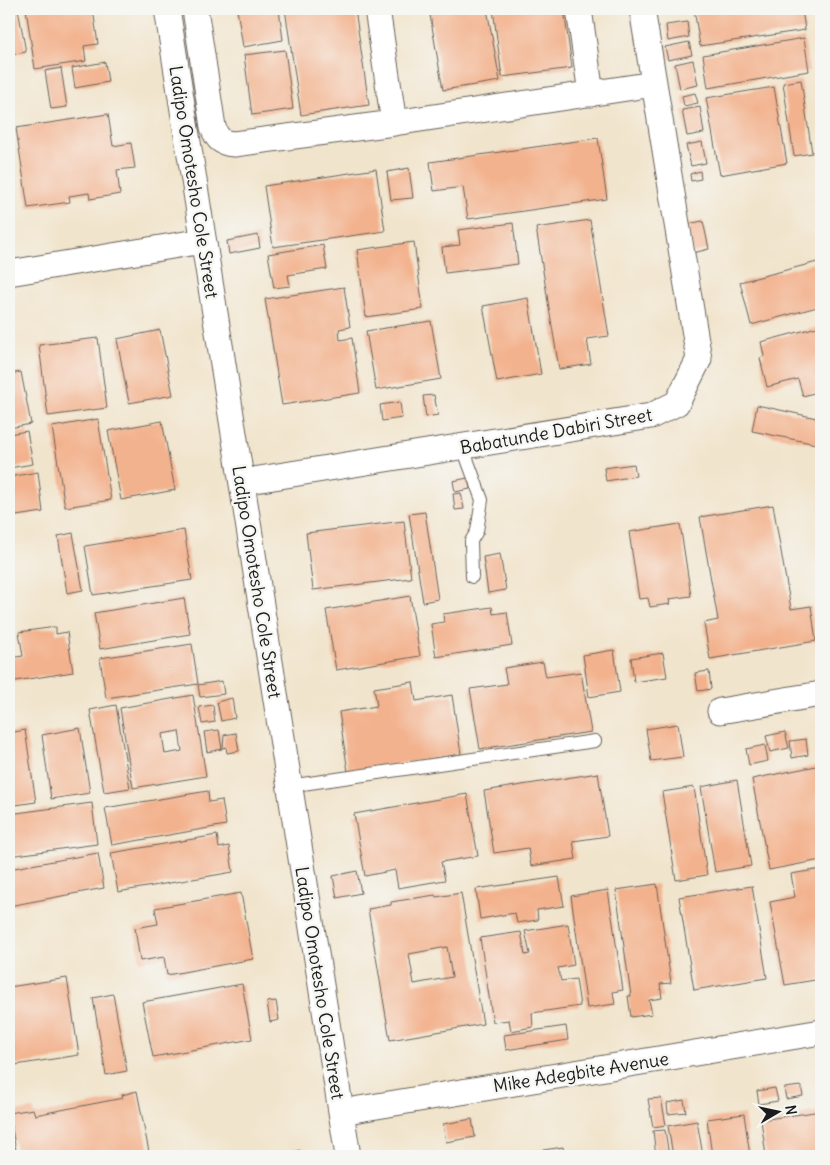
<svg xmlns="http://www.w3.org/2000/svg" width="830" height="1165" viewBox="0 0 830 1165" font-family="Delius,sans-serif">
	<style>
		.building { fill: #f3b28e; fill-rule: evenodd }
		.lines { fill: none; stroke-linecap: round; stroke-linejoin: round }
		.lane-casing { stroke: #67625a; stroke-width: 14 }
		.street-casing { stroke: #67625a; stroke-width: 27 }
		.lane { stroke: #fff; stroke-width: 12 }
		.street { stroke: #fff; stroke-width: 25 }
		.labels { text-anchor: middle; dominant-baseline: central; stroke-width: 5; stroke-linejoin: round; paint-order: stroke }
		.street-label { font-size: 18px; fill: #1c1c1c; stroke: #f6f6f2 }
	</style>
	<rect width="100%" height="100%" fill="#f6f6f2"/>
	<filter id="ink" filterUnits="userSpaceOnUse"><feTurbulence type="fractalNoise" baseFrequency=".02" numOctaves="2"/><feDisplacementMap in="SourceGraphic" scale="10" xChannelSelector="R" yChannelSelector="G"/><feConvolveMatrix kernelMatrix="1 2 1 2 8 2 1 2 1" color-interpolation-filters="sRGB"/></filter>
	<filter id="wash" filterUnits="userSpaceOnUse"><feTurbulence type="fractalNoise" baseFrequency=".0096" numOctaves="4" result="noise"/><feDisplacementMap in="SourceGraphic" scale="20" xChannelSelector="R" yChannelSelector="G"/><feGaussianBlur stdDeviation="1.12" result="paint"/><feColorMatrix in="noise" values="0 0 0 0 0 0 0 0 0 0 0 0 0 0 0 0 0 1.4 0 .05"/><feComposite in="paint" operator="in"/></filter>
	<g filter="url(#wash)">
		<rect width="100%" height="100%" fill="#f1e4cc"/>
		<g id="blocks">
			<!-- building -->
			<path class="building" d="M9,9H18L26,52L9,55Z
				M26,9H93L98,44L84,46L86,61L35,69Z
				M237,9H279L283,40L243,47Z
				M285,9H355L369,105L301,115Z
				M429,9H487L500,81L443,90Z
				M493,9H564L572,68L502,77Z
				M694,9H802L805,30L700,46Z
				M687,22L689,37L668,41L666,25Z
				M804,38L809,71L708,88L703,55Z
				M689,42L692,55L668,60L665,47Z
				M285,50L293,109L252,115L244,55Z
				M693,60L698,85L680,89L675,64Z
				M105,62L108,82L75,88L72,68Z
				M61,68L67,107L51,109L45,71Z
				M801,80L812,153L794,156L783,83Z
				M774,87L787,163L720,175L706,98Z
				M695,93L698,103L684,106L682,96Z
				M700,107L704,133L687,136L682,110Z
				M108,114L113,146L131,143L135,168L117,170L120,194L90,199L89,193L69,196L70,202L28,208L16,128Z
				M598,138L607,199L468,219L463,187L434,191L430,162Z
				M702,142L706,163L691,166L686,145Z
				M409,168L413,198L391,200L387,172Z
				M376,169L385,231L273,247L264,186Z
				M700,171L701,179L691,181L690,174Z
				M590,220L609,336L587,339L591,364L559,369L536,228Z
				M703,221L709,249L693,253L687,224Z
				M513,223L518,264L445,273L442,247L460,245L458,230Z
				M258,235L260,248L229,254L227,241Z
				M414,242L423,309L366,317L357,250Z
				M323,245L327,269L288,275L290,286L274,288L268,254Z
				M821,261V306L751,325L740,282Z
				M344,287L350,327L339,329L340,340L352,338L360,393L282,405L265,299Z
				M528,298L541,374L497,382L483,306Z
				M431,321L441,379L376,390L366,331Z
				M821,326V391L803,396L798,379L767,387L760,358L764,356L761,342Z
				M160,330L173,395L129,403L117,339Z
				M98,338L107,408L48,416L39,345Z
				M21,372L31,424L9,428V374Z
				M434,395L438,415L426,417L423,396Z
				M400,402L402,418L382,421L380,405Z
				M757,405L821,419V445L752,431Z
				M98,419L111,500L65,507L52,427Z
				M162,421L175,490L121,500L108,431Z
				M27,431L33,464L9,468V434Z
				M634,464L636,476L606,481L604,468Z
				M38,472L43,512L9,517V477Z
				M468,478L470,489L455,492L453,481Z
				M461,493L464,509L455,510L453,494Z
				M773,505L791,609L811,606L816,641L710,659L704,623L718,620L700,517Z
				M425,512L438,599L423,602L409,514Z
				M404,521L411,578L313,590L306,533Z
				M680,524L691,596L669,599L670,604L650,607L648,598L639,599L629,532Z
				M184,530L192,580L93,595L85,546Z
				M73,533L83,590L67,593L58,536Z
				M500,554L506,590L488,593L483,557Z
				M410,596L420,656L336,670L326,610Z
				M184,598L190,634L100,649L94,613Z
				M492,607L493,614L507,612L512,645L436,657L431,624L444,622L443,614Z
				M56,627V634L67,632L73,672L9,682V658L23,656L19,632Z
				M192,644L198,684L106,698L100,658Z
				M614,650L620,692L589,697L583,655Z
				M663,653L667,677L634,682L631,658Z
				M543,662L546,677L581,672L591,732L480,749L470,689L507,684L504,668Z
				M709,671L711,689L698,691L695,673Z
				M222,681L224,694L200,697L198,685Z
				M413,682L416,701L452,695L461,754L348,772L339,712L377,706L374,688Z
				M193,695L206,776L133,788L120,708ZM179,731L182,751L165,754L162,734Z
				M232,698L235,718L221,721L217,702Z
				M116,705L130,788L104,792L90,710Z
				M213,705L215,722L202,724L199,707Z
				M678,724L683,757L651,761L646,729Z
				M80,728L90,793L51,799L42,735Z
				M25,730L36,802L9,806V733Z
				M219,730L222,749L207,752L204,732Z
				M785,732L789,748L770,752L766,736Z
				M236,733L239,751L227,753L226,747L223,748L224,735Z
				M806,739L808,755L792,758L790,741Z
				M765,745L768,761L749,765L746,749Z
				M821,765V860L769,870L752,779Z
				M598,773L608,836L573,841L576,859L531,866L528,848L494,853L484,791Z
				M737,780L751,866L715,872L701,787Z
				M694,787L707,875L676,880L662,792Z
				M208,791L209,802L222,800L226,825L112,845L105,808Z
				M467,794L478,856L441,862L445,880L398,888L395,870L365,876L354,814Z
				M92,803L97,844L9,856V814Z
				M217,835L219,848L229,846L233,872L118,892L111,853Z
				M98,853L104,888L9,906V869Z
				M821,869V979L785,985L770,902L795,897L791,874Z
				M357,871L361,893L337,898L333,876Z
				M559,877L564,906L537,910L538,920L517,923L515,913L480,919L476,889Z
				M657,884L671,983L660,984L662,998L649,1000L652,1014L631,1017L628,996H631L616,890Z
				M752,886L767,978L694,990L679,897Z
				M608,890L623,990L613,992L615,1004L587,1008L571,896Z
				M241,893L253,959L167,975L164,957L140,961L135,928L158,924L155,908Z
				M461,893L483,1024L390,1040L368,909L391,905V902L435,895L436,897ZM447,947L452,977L414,984L409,954Z
				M568,924L574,965L558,968L561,981L576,979L580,1006L532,1013L533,1027L511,1031L509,1020L493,1022L480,938L521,932L525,955L530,954L525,931Z
				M67,978L79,1055L9,1066V987Z
				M242,984L252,1039L153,1057L142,1002Z
				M113,994L127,1071L106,1075L93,998Z
				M276,1001L279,1020L270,1022L267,1002Z
				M566,1026L568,1040L506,1050L504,1035Z
				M801,1086L803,1096L786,1099L784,1088Z
				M775,1088L778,1101L759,1104L757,1091Z
				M137,1091L149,1152L126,1156H17L9,1113L33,1109L35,1115L123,1098L122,1095Z
				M661,1098L666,1125L653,1127L648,1099Z
				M684,1100L686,1112L668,1114L667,1103Z
				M821,1111V1156H766L761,1120Z
				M744,1114L750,1156H712L707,1119Z
				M472,1119L475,1137L446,1142L443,1124Z
				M697,1121L703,1156H673L668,1126Z
				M665,1130L669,1156H656L653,1131Z
				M563,1147L564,1156H513L512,1155Z
				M300,1150L301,1156H279Z"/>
		</g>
	</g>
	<g filter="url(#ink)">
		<use href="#blocks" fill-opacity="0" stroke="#67625a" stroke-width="1"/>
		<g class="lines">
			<defs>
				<path id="lane" d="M463,448L482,500L477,531L471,541L472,577
					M289,786L595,741"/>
				<path id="street" d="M167,9L348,1156
					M195,9L213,127C217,139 221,143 234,144L394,123L377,9
					M579,9L591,94
					M394,123L654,84
					M9,273L203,241
					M242,482L651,416L677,403L699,359L642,9
					M720,711L821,694
					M341,1112L821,1032"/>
			</defs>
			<!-- lane casing -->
			<use href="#lane" class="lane-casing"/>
			<!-- street casing -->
			<use href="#street" class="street-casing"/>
			<!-- lane -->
			<use href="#lane" class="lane"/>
			<!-- street -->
			<use href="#street" class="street"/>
		</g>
	</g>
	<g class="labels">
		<!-- street labels -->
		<g class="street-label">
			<text transform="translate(194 182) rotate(81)">Ladipo Omotesho Cole Street</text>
			<text transform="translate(556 431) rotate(-10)">Babatunde Dabiri Street</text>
			<text transform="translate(257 582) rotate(81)">Ladipo Omotesho Cole Street</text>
			<text transform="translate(320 983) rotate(81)">Ladipo Omotesho Cole Street</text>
			<text transform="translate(581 1072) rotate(-9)">Mike Adegbite Avenue</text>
		</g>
	</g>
	<!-- margin -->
	<rect width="830" height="1165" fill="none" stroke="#f6f6f2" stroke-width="30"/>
	<!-- north arrow -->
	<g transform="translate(778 1112) rotate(81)" stroke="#f6f6f2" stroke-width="4" paint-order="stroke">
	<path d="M0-4L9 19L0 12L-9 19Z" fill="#1c1c1c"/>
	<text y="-8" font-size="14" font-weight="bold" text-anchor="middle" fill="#1c1c1c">N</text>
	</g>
</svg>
